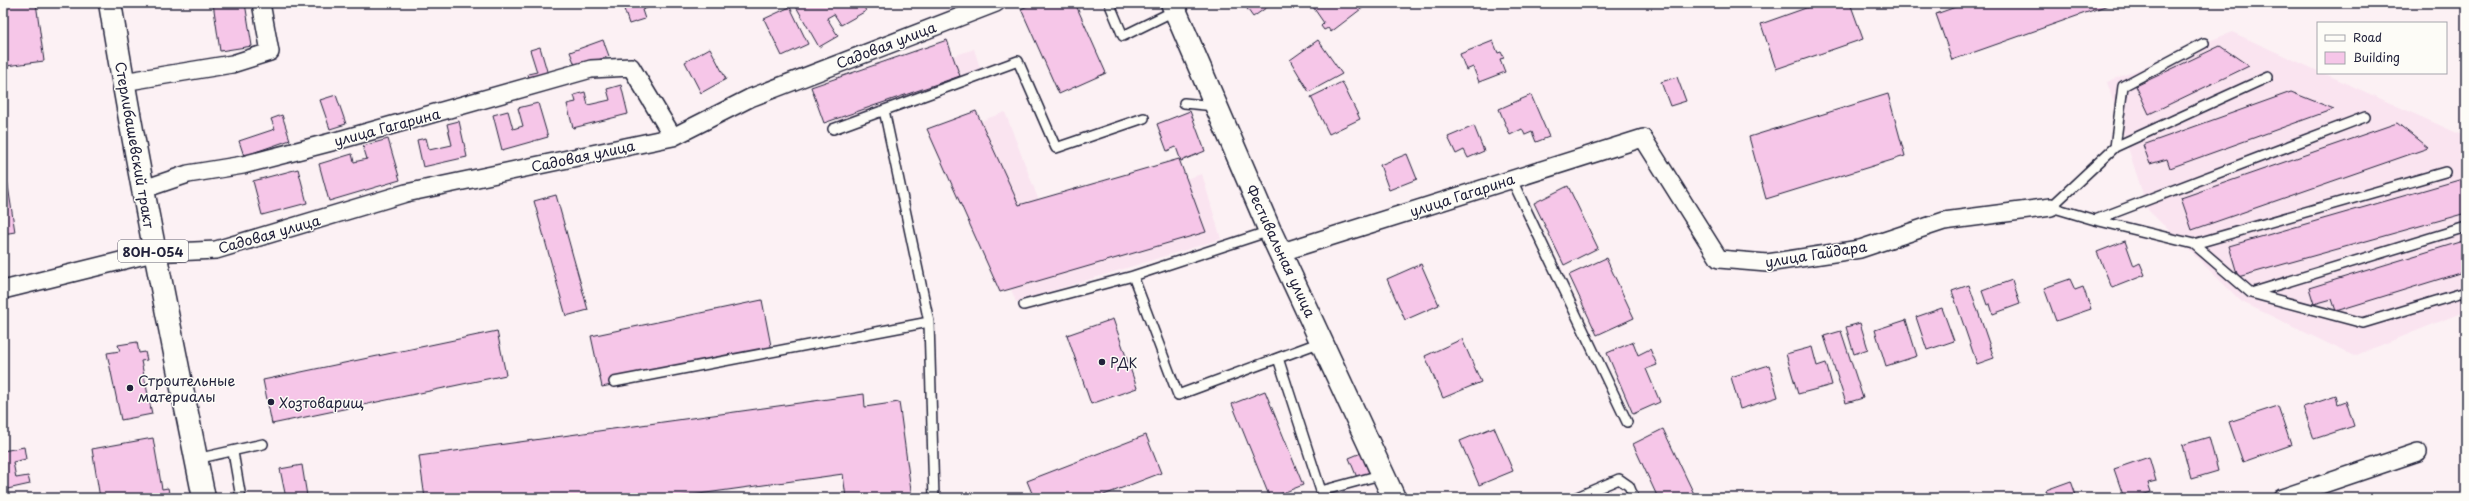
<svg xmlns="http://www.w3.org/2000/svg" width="2469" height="501" viewBox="0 0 2469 501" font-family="'Playpen Sans',sans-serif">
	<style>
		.built { fill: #fae4f0 }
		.building { fill: #f6c6e8; stroke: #22223b }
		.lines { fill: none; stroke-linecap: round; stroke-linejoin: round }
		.lane-casing { stroke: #22223b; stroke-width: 12 }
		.street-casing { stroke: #22223b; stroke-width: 20 }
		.secondary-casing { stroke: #22223b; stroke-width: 25 }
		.primary-casing { stroke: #22223b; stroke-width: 25 }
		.lane { stroke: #fdfcf7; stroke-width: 9 }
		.street { stroke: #fdfcf7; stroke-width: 17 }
		.secondary { stroke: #fdfcf7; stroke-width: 22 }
		.primary { stroke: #fdfcf7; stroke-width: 22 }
		.poi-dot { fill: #22223b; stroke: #fdfcf7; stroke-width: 1.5 }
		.labels { text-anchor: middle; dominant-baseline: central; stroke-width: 3; stroke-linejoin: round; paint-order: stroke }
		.shield { fill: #fdfcf7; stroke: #646373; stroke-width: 1 }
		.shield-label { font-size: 13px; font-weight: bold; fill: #22223b }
		.street-label { font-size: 14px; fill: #22223b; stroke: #fdfcf7 }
		.poi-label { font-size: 14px; fill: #22223b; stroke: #fdfcf7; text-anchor: start }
	</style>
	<rect width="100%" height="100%" fill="#fcf1f4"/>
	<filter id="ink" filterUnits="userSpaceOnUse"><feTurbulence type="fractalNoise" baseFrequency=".025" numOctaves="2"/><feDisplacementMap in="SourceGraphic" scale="8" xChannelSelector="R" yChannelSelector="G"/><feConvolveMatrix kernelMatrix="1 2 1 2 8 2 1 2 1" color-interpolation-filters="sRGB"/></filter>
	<g filter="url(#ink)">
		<!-- built -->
		<path class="built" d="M2232,32L2318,71V73H2323L2466,137V311L2354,356L2242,302L2148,210L2107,82Z
			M974,49L984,80L842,129L830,98Z
			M1005,112L1047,222L1202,174L1221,239L1016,302L951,132Z"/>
		<!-- building -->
		<path class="building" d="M3,3H36L44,61L6,66L3,45Z
			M213,3H245L252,46L220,51Z
			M622,3H651L652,6L642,10L645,19L629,24Z
			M794,3H862L866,11L841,25L834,14L827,18L838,36L819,47Z
			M1034,3H1075L1106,73L1059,94L1021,9Z
			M1243,3H1273L1253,17Z
			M1318,3H1363L1365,6L1331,32L1328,28L1324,30L1321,26L1324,23L1313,7Z
			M1820,3H1850L1863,39L1776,69L1761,24Z
			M1967,3H2108V5L1952,60L1936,14Z
			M790,7L808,44L782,56L764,19Z
			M603,40L609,56L576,68L570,52Z
			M947,40L960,76L824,123L811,87Z
			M1318,40L1342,74L1309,92L1290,60Z
			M1493,41L1498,53L1501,52L1504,58L1500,59L1505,72L1479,82L1473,67L1466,70L1460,54Z
			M2220,46L2249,66L2149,114L2136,86Z
			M540,47L549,78L531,84L528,74L537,72L530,50Z
			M710,48L726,79L701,93L685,62Z
			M1677,77L1686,101L1670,106L1661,82Z
			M1342,82L1360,119L1329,134L1311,97Z
			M621,85L628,114L573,128L567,104L576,102L574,95L585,92L588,105L610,100L607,89Z
			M2291,92L2334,109L2170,168L2167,159L2150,164L2143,145Z
			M1888,94L1905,156L1766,199L1749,137Z
			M336,95L346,124L330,129L320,100Z
			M1531,95L1549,137L1536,142L1532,132L1525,135L1522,129L1510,135L1499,109Z
			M538,103L548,137L502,150L493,115L508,111L513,129L523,126L518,108Z
			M976,111L1019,205L1179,159L1206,232L1000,292L927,129Z
			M1190,111L1205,151L1181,161L1176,147L1167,151L1157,124Z
			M282,115L290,140L244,156L239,141L275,129L271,119Z
			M459,121L467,157L423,167L417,140L426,138L429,150L452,145L447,124Z
			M2397,123L2428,148L2192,230L2181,198Z
			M1474,126L1484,151L1468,158L1464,150L1456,154L1448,137Z
			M388,139L400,180L329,201L319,164L352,154L354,162L367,159L363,146Z
			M1407,154L1417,179L1389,190L1380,165Z
			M298,169L307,203L262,215L253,181Z
			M2466,178V213L2238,277L2229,246Z
			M3,179H7L15,232L3,234Z
			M1568,186L1598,248L1564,265L1534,203Z
			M556,195L588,310L566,316L534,201Z
			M2466,240V271L2336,311L2332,299L2314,304L2309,288Z
			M2125,241L2134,266L2140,263L2145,275L2112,288L2097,252Z
			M1606,258L1634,318L1597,335L1569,275Z
			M1421,264L1439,305L1405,320L1387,279Z
			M2070,279L2075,290L2083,287L2091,309L2056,321L2044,288Z
			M2012,280L2020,304L1993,314L1990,304L1987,305L1982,291Z
			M1969,285L1994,358L1977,364L1952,291Z
			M762,300L772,351L602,387L591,336Z
			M1942,308L1954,341L1927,350L1916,317Z
			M1113,319L1137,388L1091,404L1067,335Z
			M1906,320L1917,356L1886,366L1875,330Z
			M1860,323L1868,349L1854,354L1846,327Z
			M497,331L506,375L272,424L263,380Z
			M1841,331L1863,398L1846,403L1824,336Z
			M1462,339L1481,382L1443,398L1425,356Z
			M137,342L139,353L145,352L147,360L141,361L152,414L121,420L107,353L120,351L118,345Z
			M1633,342L1638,355L1650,349L1657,365L1646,369L1660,402L1633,414L1607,353Z
			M1812,347L1817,366L1826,363L1832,385L1798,394L1786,354Z
			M1769,365L1778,397L1740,409L1731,377Z
			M1265,391L1303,485L1270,498L1232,404Z
			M864,394L865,407L899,402L912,498H846L843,474L670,498H425L419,456Z
			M2336,396L2338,404L2346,401L2354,426L2314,439L2303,407Z
			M2278,406L2291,445L2243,462L2229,422Z
			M1494,427L1513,471L1479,485L1460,441Z
			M1663,429L1696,498H1658L1633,444Z
			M1146,435L1161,473L1096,498H1034L1027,481Z
			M2209,437L2218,471L2191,479L2182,445Z
			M153,438L162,489L168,488L170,498H100L92,449Z
			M24,447L26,459L13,462L16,478L28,476L30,484L3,490V451Z
			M1361,453L1370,475L1358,480L1349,458Z
			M2149,457L2156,481L2148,483L2151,492L2133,498H2124L2114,469Z
			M302,465L307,496L286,498L280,469Z
			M2071,481L2077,498H2049L2046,490Z"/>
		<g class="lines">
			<defs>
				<path id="lane" d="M1115,3L1110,5L1123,36L1176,10
					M1184,103L1215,106
					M884,110L929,322L934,498
					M2365,117L2095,220L2194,244L2445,172
					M833,129L1018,61L1056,148L1144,118
					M2115,147L2123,86L2204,43
					M1512,180L1627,422
					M2095,220L2051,207L2115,147L2268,77
					M2194,244L2251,293L2363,323L2466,292
					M1133,276L1178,395L1321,342
					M2251,293L2466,227
					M1024,305L1133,276L1270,231
					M1278,358L1321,491L1384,474
					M614,382L929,322
					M233,452L241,498
					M196,459L263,444
					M1575,498L1619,479L1629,486L1634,498"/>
				<path id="street" d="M123,82L232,64L270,52L261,3
					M144,189L188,174L243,165L343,139L591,69L631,67L673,137
					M1282,252L1643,138L1719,259L1767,263L1860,249L1944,221L2051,207
					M3,290L153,253L216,250L406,193L673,137L750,98L996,3
					M2282,498L2418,452"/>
				<path id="secondary" d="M1172,3L1270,231L1394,498"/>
				<path id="primary" d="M110,3C137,169 171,333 204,498"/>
			</defs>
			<!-- lane casing -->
			<use href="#lane" class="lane-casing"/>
			<!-- street casing -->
			<use href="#street" class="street-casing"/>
			<!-- secondary casing -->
			<use href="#secondary" class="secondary-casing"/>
			<!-- primary casing -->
			<use href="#primary" class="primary-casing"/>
			<!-- lane -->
			<use href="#lane" class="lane"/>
			<!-- street -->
			<use href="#street" class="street"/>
			<!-- secondary -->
			<use href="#secondary" class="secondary"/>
			<!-- primary -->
			<use href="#primary" class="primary"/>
		</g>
	</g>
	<!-- markers -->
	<g class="poi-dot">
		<circle cx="1102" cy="362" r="4"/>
		<circle cx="130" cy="388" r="4"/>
		<circle cx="271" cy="402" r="4"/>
	</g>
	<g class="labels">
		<!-- shield labels -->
		<rect class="shield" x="118" y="240" width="70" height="22" rx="3"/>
		<g class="shield-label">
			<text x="153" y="251">80Н-054</text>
		</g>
		<!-- street labels -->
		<g class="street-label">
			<text transform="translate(886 45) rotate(-21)">Садовая улица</text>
			<text transform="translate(387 127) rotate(-15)">улица Гагарина</text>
			<text transform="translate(135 145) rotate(80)">Стерлибашевский тракт</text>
			<text transform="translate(583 156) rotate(-12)">Садовая улица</text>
			<text transform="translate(1462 195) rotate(-18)">улица Гагарина</text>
			<text transform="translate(269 234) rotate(-16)">Садовая улица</text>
			<text transform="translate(1281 251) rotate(65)">Фестивальная улица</text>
			<text transform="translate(1816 254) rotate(-9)">улица Гайдара</text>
		</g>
		<!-- poi labels -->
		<g class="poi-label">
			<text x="1110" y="362">РДК</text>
			<text x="138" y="380">Строительные<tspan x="138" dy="16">материалы</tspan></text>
			<text x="279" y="402">Хозтоварищ</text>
		</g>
	</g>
	<!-- margin -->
	<rect width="2469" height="501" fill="none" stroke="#fdfcf7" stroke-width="16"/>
	<rect x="8" y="8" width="2453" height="485" fill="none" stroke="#22223b" stroke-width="1.5" filter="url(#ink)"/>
	<!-- legend -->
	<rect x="2317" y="22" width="130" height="52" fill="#fdfcf7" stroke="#a5a5ac"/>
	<rect x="2325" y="35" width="20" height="6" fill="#fdfcf7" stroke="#a5a5ac"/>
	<text x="2353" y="42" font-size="12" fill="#22223b">Road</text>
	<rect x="2325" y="52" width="20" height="12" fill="#f6c6e8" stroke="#a5a5ac"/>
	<text x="2353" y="62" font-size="12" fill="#22223b">Building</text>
</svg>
